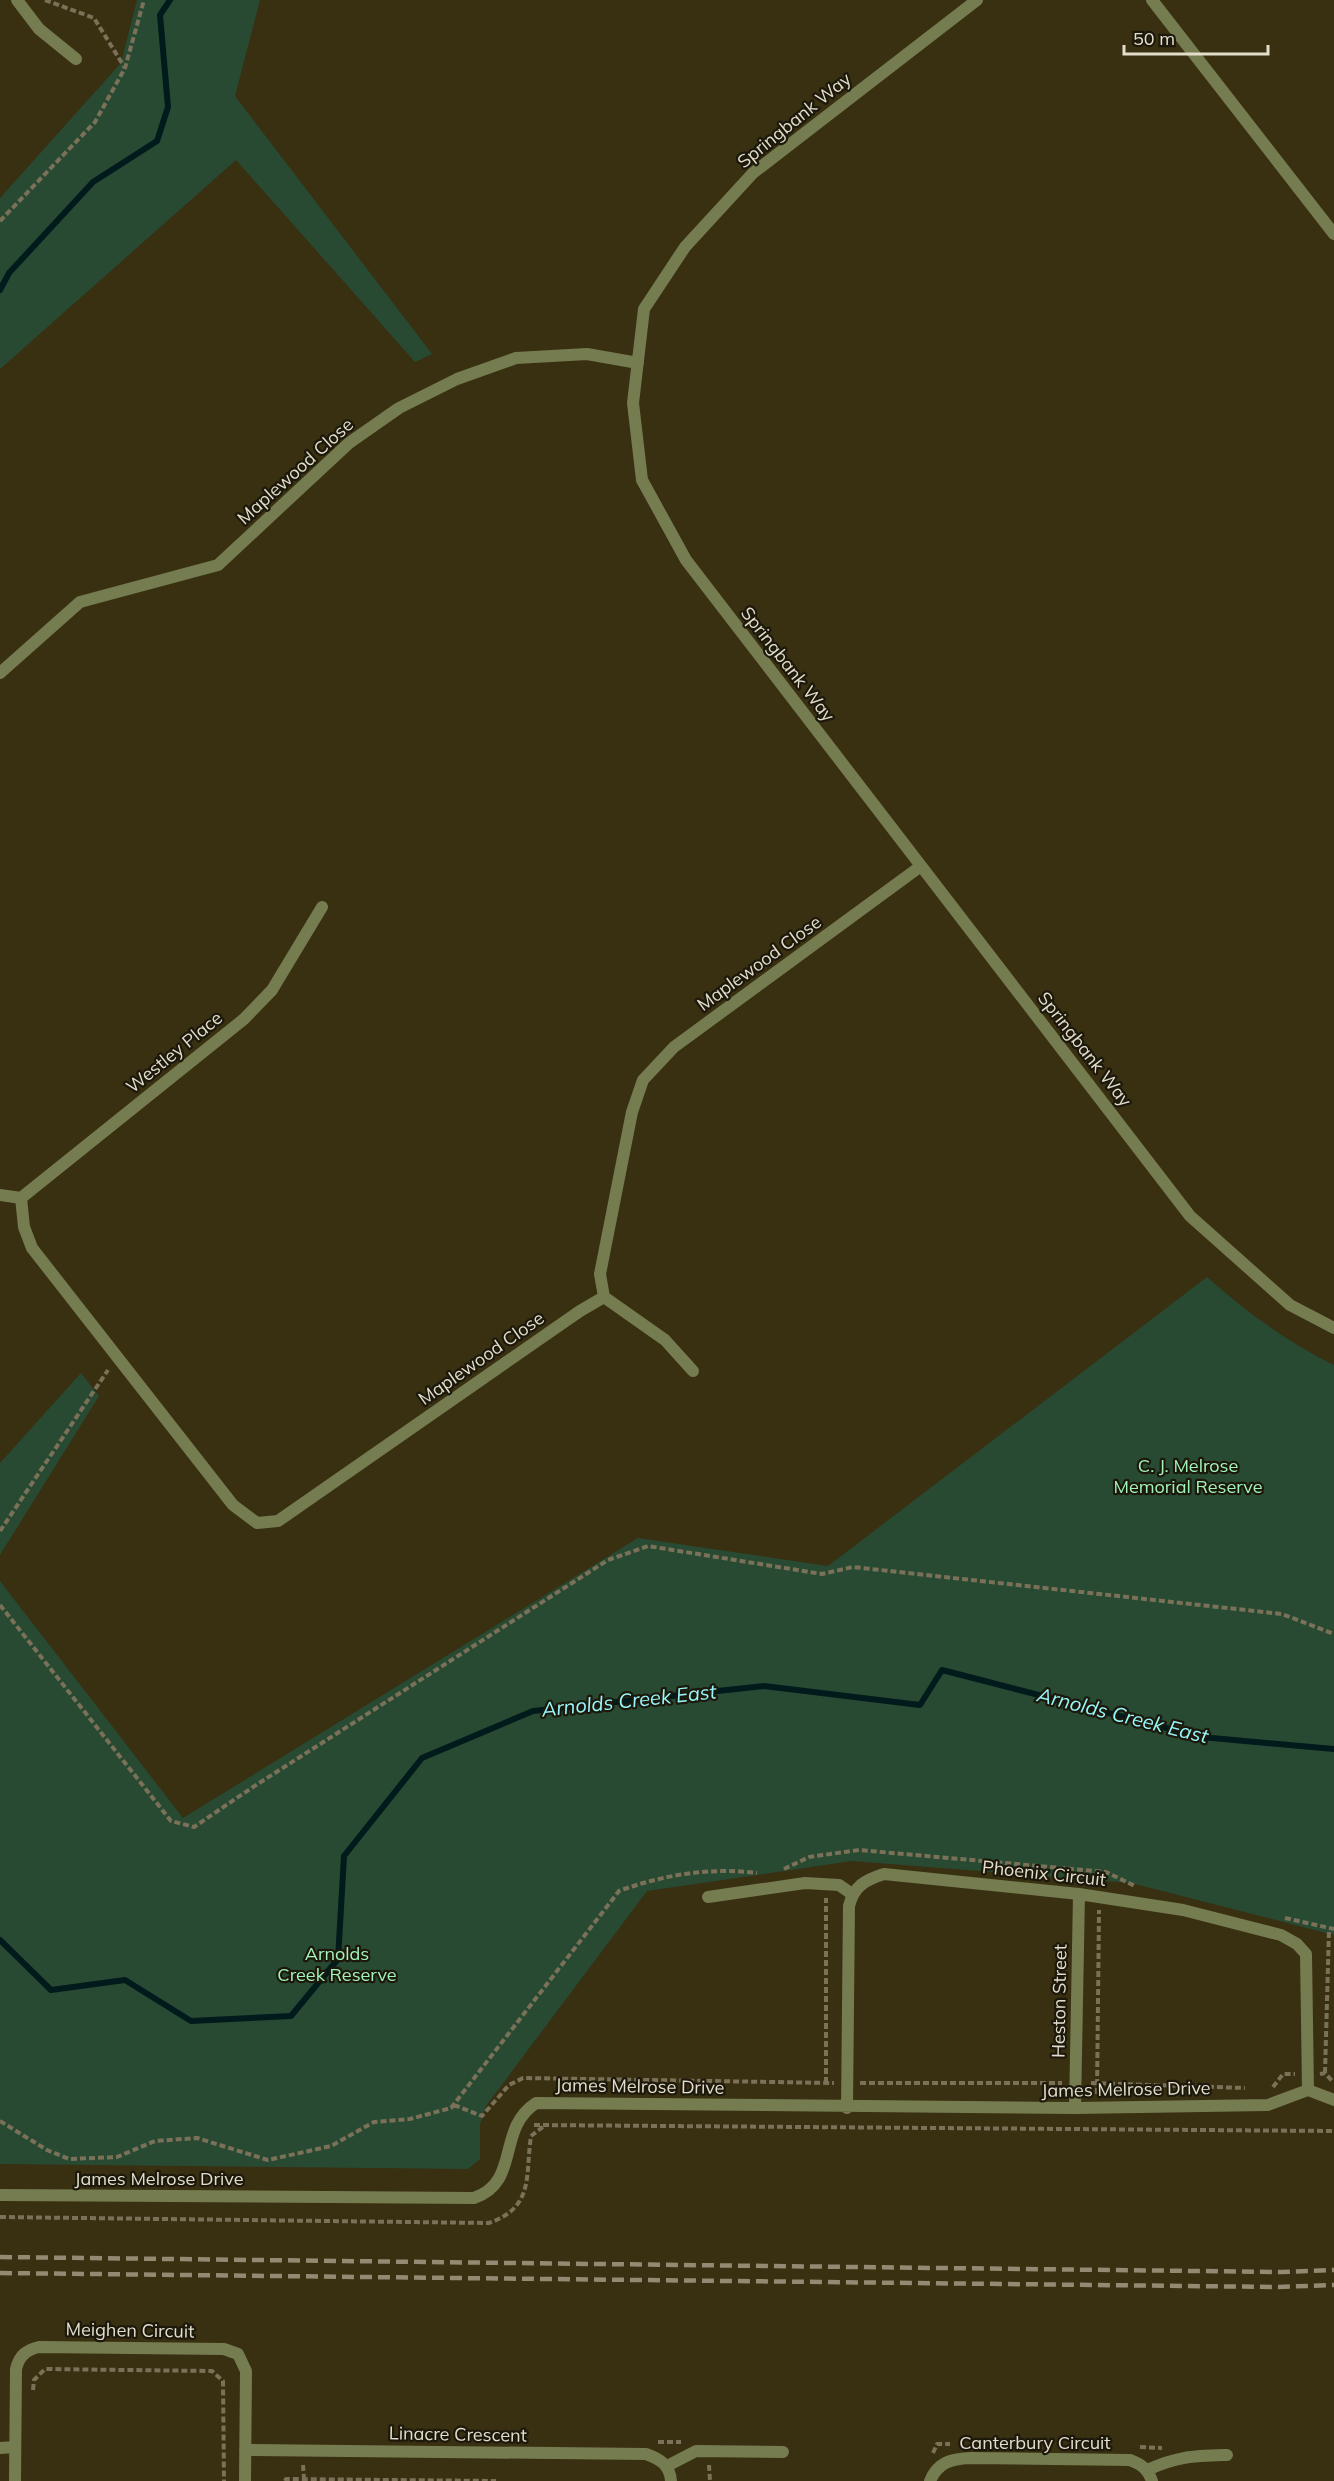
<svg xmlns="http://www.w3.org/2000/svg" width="1334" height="2481" viewBox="0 0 1334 2481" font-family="Mulish,sans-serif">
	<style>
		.park { fill: #284a33 }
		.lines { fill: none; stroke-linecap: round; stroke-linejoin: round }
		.stream { stroke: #011b1c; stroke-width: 6 }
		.path { stroke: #7a7158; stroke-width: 4; stroke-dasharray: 6 3; stroke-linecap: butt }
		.service { stroke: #747c50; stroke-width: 12 }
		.minor { stroke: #747c50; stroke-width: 12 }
		.rail { stroke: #928a73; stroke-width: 4.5; stroke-dasharray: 12 6; stroke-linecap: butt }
		.labels { text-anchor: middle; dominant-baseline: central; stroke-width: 4.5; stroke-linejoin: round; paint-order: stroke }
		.street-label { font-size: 18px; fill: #e3decc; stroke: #1c180b }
		.park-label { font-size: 18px; fill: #a1f4ba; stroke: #1c180b }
		.water-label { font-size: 20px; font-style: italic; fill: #97f7fa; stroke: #1c180b }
	</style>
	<rect width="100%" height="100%" fill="#392f11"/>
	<!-- park -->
	<path class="park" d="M137,0H260L235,96L432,354L415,362L236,160L0,369V198L121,63Z
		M1207,1277C1245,1311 1287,1342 1334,1365V1935L1131,1883L852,1861L647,1891L486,2106L480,2124V2159L468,2169L0,2164V1581L183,1818L638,1538L828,1566Z
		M81,1373L99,1396L0,1555V1463Z"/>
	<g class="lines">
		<!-- stream -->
		<path class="stream" d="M0,290L9,273L93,182L157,141L168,107L160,15L170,0
			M0,1940L51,1990L125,1980L191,2021L291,2016L338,1959L344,1856L422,1758L533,1711L764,1686L920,1705L942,1670L1201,1737L1334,1749"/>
		<!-- path -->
		<path class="path" d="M45,0L94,18L125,68
			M0,221L95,122L125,68L144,0
			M0,1531L108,1370
			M0,1605L171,1821L194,1827L253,1787L608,1560L648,1546L822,1574L853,1567L1282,1614L1334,1634
			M784,1869L809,1857L859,1850L1106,1872L1135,1886
			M1285,1918L1334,1929
			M1325,2073L1329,1929
			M1320,2074L1325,2073L1333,2082
			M826,2083V1898
			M860,2083H1062
			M1091,2083L1245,2088
			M1273,2087L1283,2074H1295
			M1097,2094L1099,1910
			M454,2105L482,2116L509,2085L523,2078L834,2083
			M0,2121L47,2150L69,2159L117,2157L155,2141L197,2138L268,2160L331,2146L374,2122L410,2119L451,2108L619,1891C662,1875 711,1867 757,1873
			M534,2125L1334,2131
			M0,2217L489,2223C535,2207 525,2175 531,2136L544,2126
			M33,2390L34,2380L45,2369L212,2371L223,2381L224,2481
			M658,2442H681
			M1140,2447L1162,2448
			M933,2453L937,2444H950
			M303,2465L304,2479
			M709,2465L710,2481
			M285,2481L286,2479L496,2481"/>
		<!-- service -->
		<path class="service" d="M708,1897L805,1883L839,1885L852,1894
			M667,2466L696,2451L783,2452
			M1147,2470C1178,2456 1193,2456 1227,2455"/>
		<!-- minor -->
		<path class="minor" d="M17,0L39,29L76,59
			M977,0L753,173L685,247L644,309L633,403L642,480L686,560L1190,1216L1290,1305L1334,1328
			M1152,0L1334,234
			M0,673L80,602L218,565L349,443L399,408L457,379L516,358L587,354L638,363
			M0,1195L21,1198L24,1227L32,1248L233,1505L257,1523L278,1521L580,1311L604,1297L600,1274L632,1112L643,1080L674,1047L921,866
			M21,1198L244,1019L272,990L322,907
			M604,1297L665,1340L693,1371
			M847,2108L849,1906C854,1886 865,1880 884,1874L1079,1894L1183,1910L1281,1935L1297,1944L1306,1954L1308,2090
			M1075,2108L1079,1894
			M0,2195L474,2198C521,2182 496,2129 536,2103L1075,2108L1268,2105L1308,2090L1334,2100
			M0,2448L15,2447
			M245,2450L646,2454C660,2459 670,2465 671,2481
			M15,2481L16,2369C19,2356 26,2350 39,2347L224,2349L238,2354L246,2371L245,2481
			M930,2481C938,2462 951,2459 970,2458L1130,2460C1141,2464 1148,2469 1152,2481"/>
		<!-- rail -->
		<path class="rail" d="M0,2257L1282,2272L1334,2270
			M0,2273L1278,2287L1334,2285"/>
	</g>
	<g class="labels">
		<!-- street labels -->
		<g class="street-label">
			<text transform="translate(794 120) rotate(-39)">Springbank Way</text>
			<text transform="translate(295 471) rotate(-42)">Maplewood Close</text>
			<text transform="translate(788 664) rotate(52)">Springbank Way</text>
			<text transform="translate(759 963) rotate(-36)">Maplewood Close</text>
			<text transform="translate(1085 1049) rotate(52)">Springbank Way</text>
			<text transform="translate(174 1052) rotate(-39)">Westley Place</text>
			<text transform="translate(481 1358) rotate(-35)">Maplewood Close</text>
			<text transform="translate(1044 1873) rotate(6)">Phoenix Circuit</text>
			<text transform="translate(1059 2001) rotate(-89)">Heston Street</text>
			<text transform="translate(640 2086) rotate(1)">James Melrose Drive</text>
			<text transform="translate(1126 2089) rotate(-1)">James Melrose Drive</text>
			<text x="159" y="2178">James Melrose Drive</text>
			<text transform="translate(130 2330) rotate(1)">Meighen Circuit</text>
			<text transform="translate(458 2434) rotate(1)">Linacre Crescent</text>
			<text x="1035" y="2442">Canterbury Circuit</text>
		</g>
		<!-- park labels -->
		<g class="park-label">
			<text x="1188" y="1465">C. J. Melrose<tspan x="1188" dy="21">Memorial Reserve</tspan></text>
			<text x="337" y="1953">Arnolds<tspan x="337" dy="21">Creek Reserve</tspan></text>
		</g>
		<!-- water labels -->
		<g class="water-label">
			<text transform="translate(629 1700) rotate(-6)">Arnolds Creek East</text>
			<text transform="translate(1123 1715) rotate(14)">Arnolds Creek East</text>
		</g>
	</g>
	<!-- scale -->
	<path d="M1124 45v9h144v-9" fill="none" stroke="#e3decc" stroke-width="3"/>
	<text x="1133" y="45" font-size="18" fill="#e3decc" stroke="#1c180b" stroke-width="4.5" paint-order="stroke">50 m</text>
</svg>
